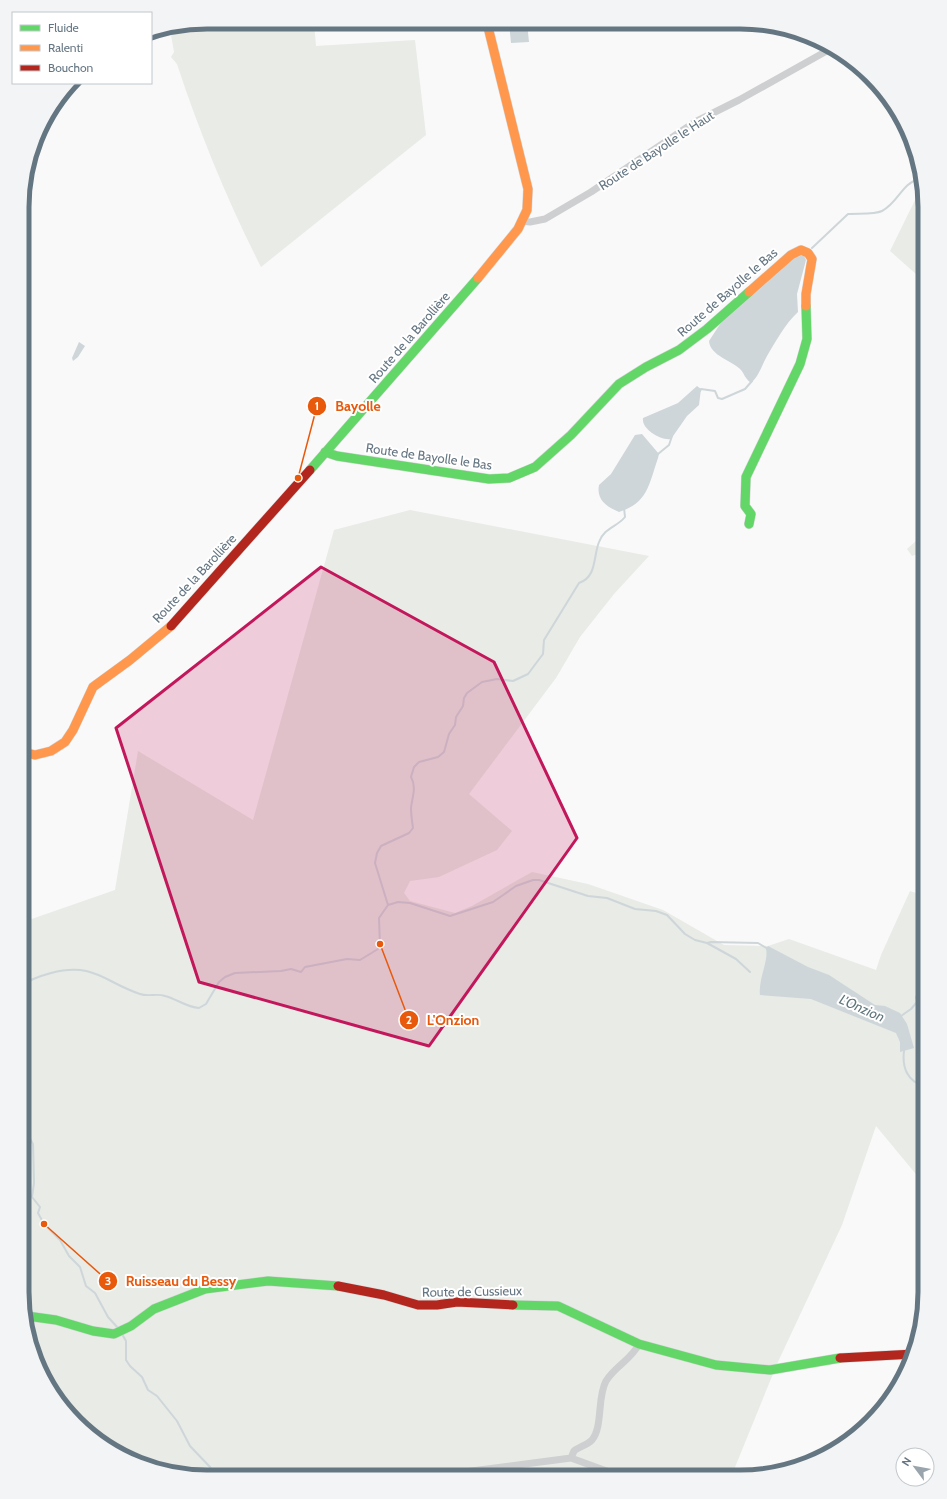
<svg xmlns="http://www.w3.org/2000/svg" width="947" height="1499" viewBox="0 0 947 1499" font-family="Cabin,sans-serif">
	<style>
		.green { fill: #e8ebe6 }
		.water { fill: #ced6d9 }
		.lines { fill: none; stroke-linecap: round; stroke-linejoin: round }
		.stream { stroke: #ced6d9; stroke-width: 2 }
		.fast-casing { stroke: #d5d6d7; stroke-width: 10 }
		.slow-casing { stroke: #d5d6d7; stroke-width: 10 }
		.jam-casing { stroke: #d5d6d7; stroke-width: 10 }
		.street { stroke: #cecfd0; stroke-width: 7 }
		.fast { stroke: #63d668; stroke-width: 9 }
		.slow { stroke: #ff974d; stroke-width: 9 }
		.jam { stroke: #b3261e; stroke-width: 9 }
		.marked { fill: #c2185b; fill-opacity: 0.2; stroke: #c2185b; stroke-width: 3; stroke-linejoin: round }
		.labels { text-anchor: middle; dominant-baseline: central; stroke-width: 4; stroke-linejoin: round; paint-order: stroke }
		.street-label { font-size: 13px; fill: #657683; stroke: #fff }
		.water-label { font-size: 14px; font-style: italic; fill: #60757c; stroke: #fff }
		.rim { fill: none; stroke: #657683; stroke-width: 5 }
		.leader { fill: none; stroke: #e8590c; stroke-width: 1.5 }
		.callout-dot { fill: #e8590c; stroke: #fff; stroke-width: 1.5 }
		.mark-label { font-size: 12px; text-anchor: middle; font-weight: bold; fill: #fff }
		.callout-label { font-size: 14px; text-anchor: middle; font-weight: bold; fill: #e8590c; stroke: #fff; stroke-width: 4; stroke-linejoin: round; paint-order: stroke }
	</style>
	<rect width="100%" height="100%" fill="#f9f9f9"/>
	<!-- green -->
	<path class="green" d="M207,22H314L316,46L415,40L426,135L261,267C228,202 200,134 177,64L171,57L174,52L170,29Z
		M921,188L925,207V282L890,251Z
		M410,510L649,556L614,594L580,637L556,678L469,794L512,831L497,850L439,877L410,881L404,893L410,901L455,913L472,906L532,872L588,884L663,910L724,945L768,946L789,939L876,970L881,955L910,891L925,896V1185L876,1126L842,1225L777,1364L731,1477L183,1475L136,1463L94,1439L60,1405L36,1363L22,1292L23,922L115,890L138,751L253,820L334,530Z
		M925,533V551L912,556L907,549Z"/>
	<!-- water -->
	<path class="water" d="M509,23H527L529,42L511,43Z
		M800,256H804L806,260L797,294L798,312C785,324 776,341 767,356C762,365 759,376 751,383C744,377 745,375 741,370C733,361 710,356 709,341L724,318L791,259Z
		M79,342L85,346L78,357L73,361L72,358Z
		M697,386L701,389L699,405L687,416L671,439C661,441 641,429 643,418L678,403Z
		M642,434L659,454L658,458C649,484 648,503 619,512C607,507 596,500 599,485L611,474L635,435Z
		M768,946L808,967L829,975L875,1005L885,1006L900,1013L907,1024L914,1048L900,1052V1042L896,1033L811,999L760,995C758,980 769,960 766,949Z"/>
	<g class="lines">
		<!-- stream -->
		<path class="stream" d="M812,248L848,214C857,213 874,215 882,211C898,203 902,183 919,179
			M700,391L701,389L715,391L718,398L722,399L745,389L752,381
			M658,454L669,445L672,436
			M388,905L375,863L377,853L381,846L409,833L413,828C412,821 411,815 411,808C412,797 417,788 411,777L414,767L419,762L438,757L444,752L449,734L455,725L456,717L463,706L464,698L467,693L482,682L497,679L513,681L528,674L543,654L544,640L579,583C597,577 593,557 599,542C604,528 617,527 625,517L624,508
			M707,943L711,942L758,943L768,949
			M22,985C31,979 40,976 51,973C94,962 104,982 140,994C148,997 157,993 165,996C177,999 186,1007 199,1008L206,1004L219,982L225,977L235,973L281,971L291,969L301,972L305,967L347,959L360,960L378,949L380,946L379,918L388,905L398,902L410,903L450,916L493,902L516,886L533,880H539L588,896L607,898L635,909L656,911L667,915L685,934L695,940L707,943L736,959L750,972
			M901,1016L911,1009L917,1002L916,997L921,990L925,989
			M904,1051C902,1067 907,1082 925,1086
			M22,1111L26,1119L28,1135L33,1144L34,1183L32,1197L40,1207L38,1213L44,1224L60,1240L69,1256L80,1267L86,1286L95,1293L108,1317L118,1328
			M122,1334L126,1341V1360L130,1366L142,1377L148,1390L157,1396L177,1421L190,1446L210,1467L215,1476"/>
		<defs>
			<path id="fast" d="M325,452L337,456L489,479L509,478L535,467L571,435L619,384L646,367L679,350L707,329L749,292
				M310,470L478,278
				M749,524L751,514L745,506L746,477L800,364L807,339L806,306
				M513,1305L558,1306L639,1344L716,1365L770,1370L840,1358
				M27,1316L56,1320L93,1331L114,1334L131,1326L154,1309L205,1289L268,1281L338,1286"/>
			<path id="slow" d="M478,278L518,229L527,210L528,189L487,23
				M749,292L791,255L801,250L808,253L812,259L806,294V306
				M23,752L35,755L51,751L65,742L73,730L93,687L130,660L171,626"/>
			<path id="jam" d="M171,626L310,470
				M338,1286L384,1295L418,1305H437L457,1302L513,1305
				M840,1358L914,1354"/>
		</defs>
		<!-- fast casing -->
		<use href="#fast" class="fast-casing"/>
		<!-- slow casing -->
		<use href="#slow" class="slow-casing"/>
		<!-- jam casing -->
		<use href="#jam" class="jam-casing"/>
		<!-- street -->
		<path class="street" d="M521,221L530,222L545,219L591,192L695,122L739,100L832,48
			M571,1458L574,1451C579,1447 587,1445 592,1440C603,1427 597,1397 606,1381C615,1366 631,1360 639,1344
			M571,1458L623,1477
			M433,1476L571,1458"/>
		<!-- fast -->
		<use href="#fast" class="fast"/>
		<!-- slow -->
		<use href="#slow" class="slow"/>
		<!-- jam -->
		<use href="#jam" class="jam"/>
	</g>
	<!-- marked area -->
	<path class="marked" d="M321,567L494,662L577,838L429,1046L199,982L116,728Z"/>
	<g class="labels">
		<!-- street labels -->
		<g class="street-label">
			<text transform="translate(656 150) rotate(-33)">Route de Bayolle le Haut</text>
			<text transform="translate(727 292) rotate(-41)">Route de Bayolle le Bas</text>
			<text transform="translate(409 337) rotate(-49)">Route de la Barollière</text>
			<text transform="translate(429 456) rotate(8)">Route de Bayolle le Bas</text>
			<text transform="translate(194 578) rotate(-47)">Route de la Barollière</text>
			<text transform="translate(472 1291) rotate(-1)">Route de Cussieux</text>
		</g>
		<!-- water labels -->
		<g class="water-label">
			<text transform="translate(862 1008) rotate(24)">L'Onzion</text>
		</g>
	</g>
	<!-- crop -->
	<path d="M0 0H947V1499H0ZM207 29H740A178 178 0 0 1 918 207V1292A178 178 0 0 1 740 1470H207A178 178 0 0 1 29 1292V207A178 178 0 0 1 207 29Z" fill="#f3f4f5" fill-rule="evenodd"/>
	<path class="rim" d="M207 29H740A178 178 0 0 1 918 207V1292A178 178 0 0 1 740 1470H207A178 178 0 0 1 29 1292V207A178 178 0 0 1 207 29Z"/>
	<!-- callouts -->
	<path class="leader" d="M298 478L317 406M380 944L409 1020M44 1224L108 1281"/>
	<g class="callout-dot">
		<circle cx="298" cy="478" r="4"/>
		<circle cx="380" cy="944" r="4"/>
		<circle cx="44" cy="1224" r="4"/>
		<circle cx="317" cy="406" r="10"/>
		<circle cx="409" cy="1020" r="10"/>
		<circle cx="108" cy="1281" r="10"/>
	</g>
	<g class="mark-label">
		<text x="317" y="410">1</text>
		<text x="409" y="1024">2</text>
		<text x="108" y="1285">3</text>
	</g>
	<g class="callout-label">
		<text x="358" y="411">Bayolle</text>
		<text x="453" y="1025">L'Onzion</text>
		<text x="181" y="1286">Ruisseau du Bessy</text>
	</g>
	<!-- legend -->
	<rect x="12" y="12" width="140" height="72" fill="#ffffff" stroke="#c1c8cd"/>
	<rect x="20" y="25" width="20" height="6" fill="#63d668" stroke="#c1c8cd"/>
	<text x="48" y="32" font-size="12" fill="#657683">Fluide</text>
	<rect x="20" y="45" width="20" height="6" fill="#ff974d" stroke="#c1c8cd"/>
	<text x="48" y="52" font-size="12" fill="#657683">Ralenti</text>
	<rect x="20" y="65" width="20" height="6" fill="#b3261e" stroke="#c1c8cd"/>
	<text x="48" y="72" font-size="12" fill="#657683">Bouchon</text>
	<!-- north arrow -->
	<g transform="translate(915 1467) rotate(302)"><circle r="19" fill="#ffffff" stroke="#c1c8cd"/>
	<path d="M0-3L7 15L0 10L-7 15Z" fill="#99a4ac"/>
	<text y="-6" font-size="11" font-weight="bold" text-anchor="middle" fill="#657683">N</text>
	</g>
</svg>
